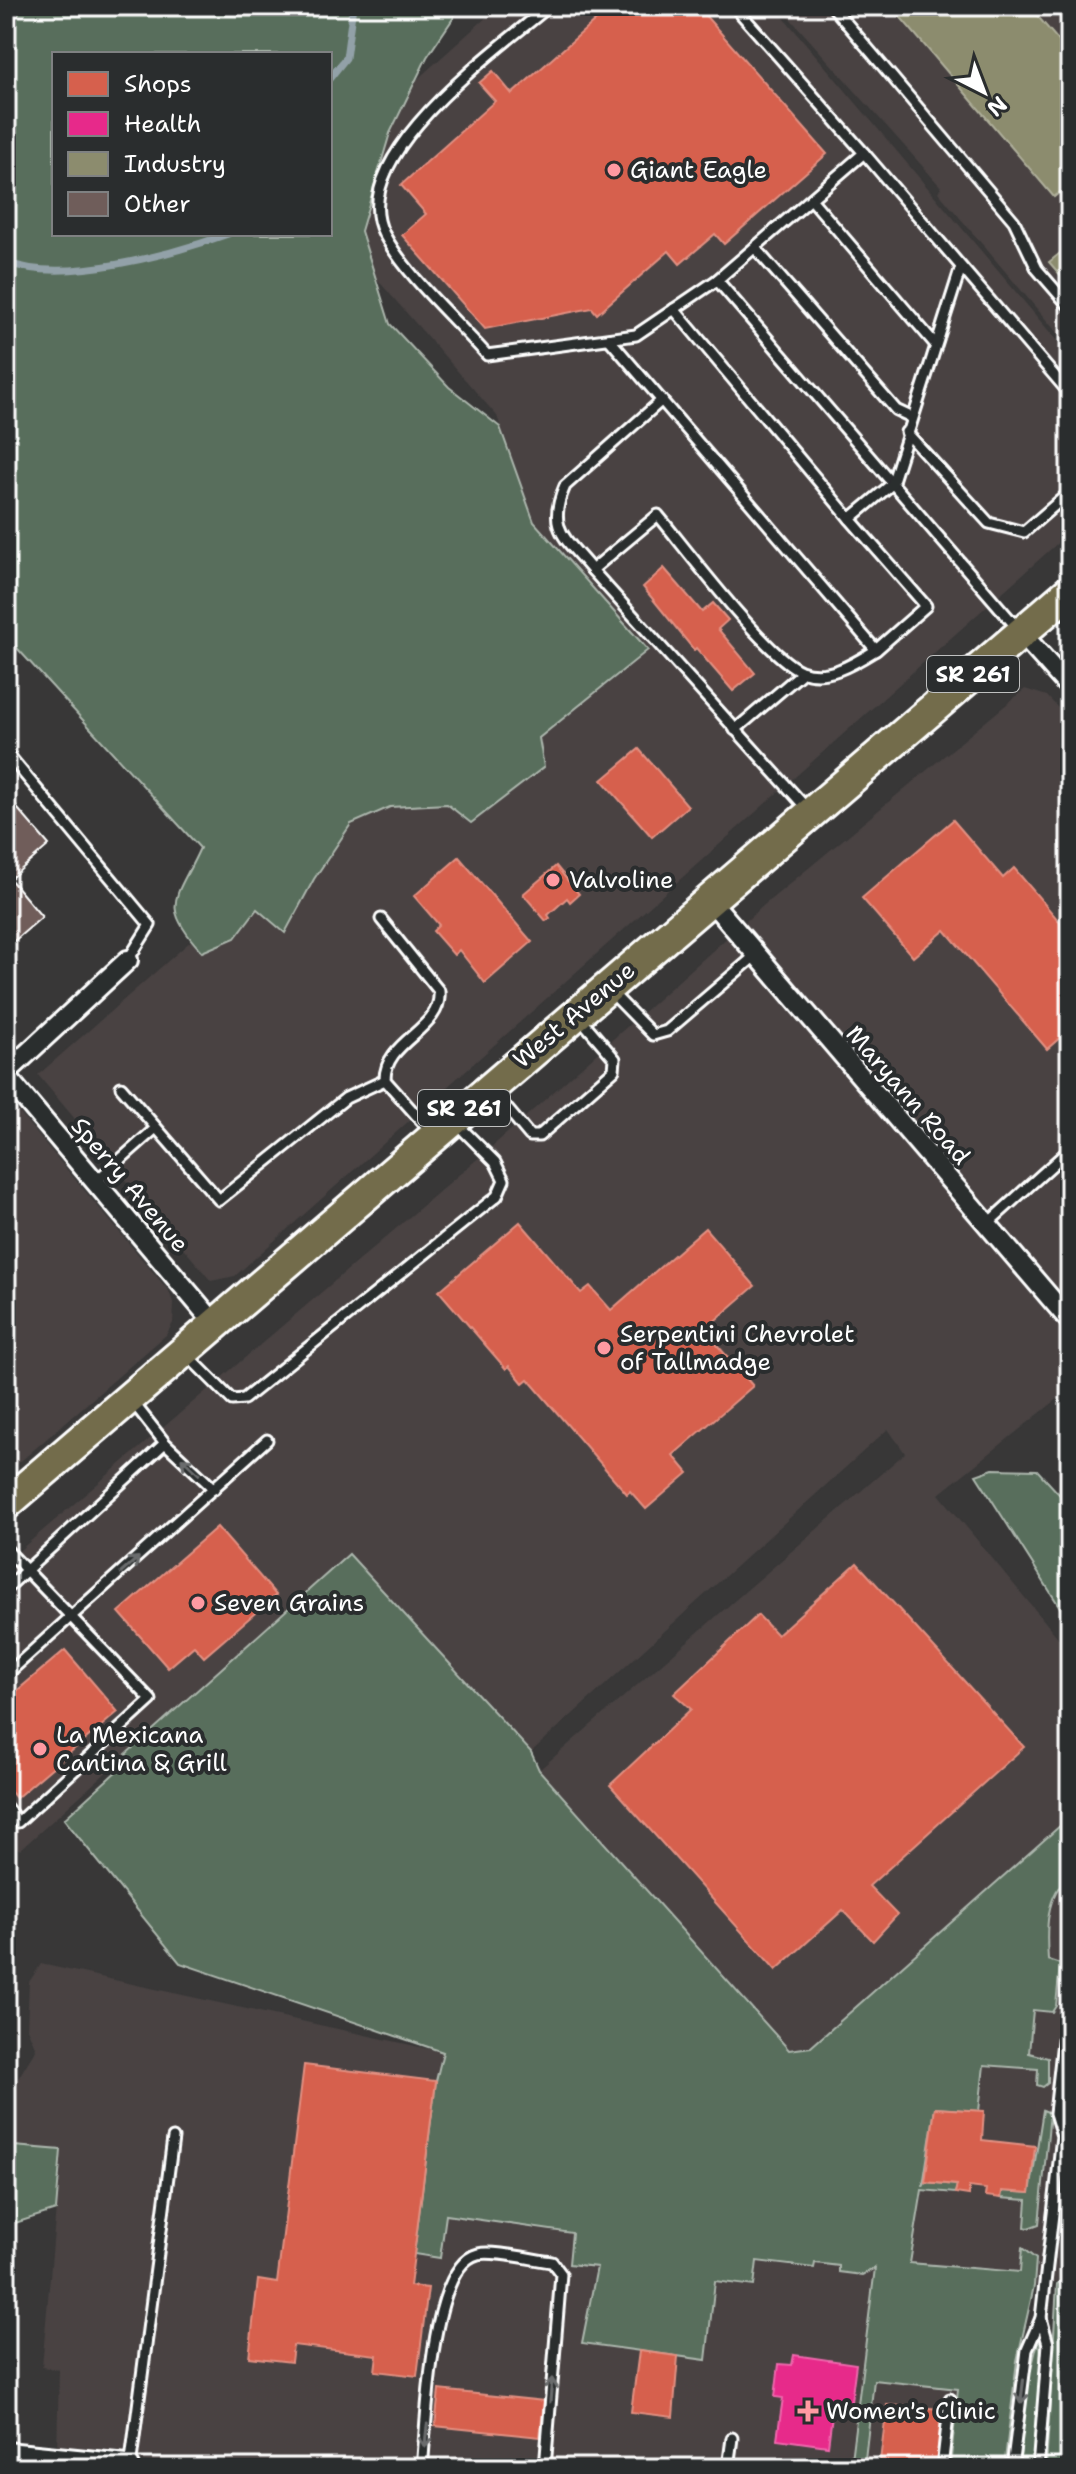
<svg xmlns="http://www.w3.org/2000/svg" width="1076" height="2474" font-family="'Shantell Sans',sans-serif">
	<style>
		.built { fill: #484242 }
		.green { fill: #586e5b; stroke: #acb6ad; stroke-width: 2; fill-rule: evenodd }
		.shops { fill: #d6604d; stroke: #e29082; stroke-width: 2 }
		.health { fill: #e7298a; stroke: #ee69ad; stroke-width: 2 }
		.industry { fill: #8c8c6e; stroke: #aeae9a; stroke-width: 2 }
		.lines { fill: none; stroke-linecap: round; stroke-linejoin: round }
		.stream { stroke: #92a1a8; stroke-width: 7 }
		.building { fill: #6f5d5a; stroke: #fff; stroke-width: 2 }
		.lane-casing { stroke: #fff; stroke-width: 15 }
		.street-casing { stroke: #fff; stroke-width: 24 }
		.secondary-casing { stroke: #fff; stroke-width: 32 }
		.primary-casing { stroke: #fff; stroke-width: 36 }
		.lane { stroke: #2a2d2e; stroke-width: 9 }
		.street { stroke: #2a2d2e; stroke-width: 18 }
		.secondary { stroke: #2a2d2e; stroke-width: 26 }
		.primary { stroke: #736c4b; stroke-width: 30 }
		.oneway { stroke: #6a6c6d }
		.poi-dot { fill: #ff9aa2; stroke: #2a2d2e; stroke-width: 3 }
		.labels { text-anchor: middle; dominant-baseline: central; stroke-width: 8; stroke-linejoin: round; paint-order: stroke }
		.shield { fill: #2a2d2e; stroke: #bfc0c0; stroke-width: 2 }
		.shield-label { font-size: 22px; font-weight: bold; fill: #fff }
		.poi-label { font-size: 24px; fill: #fff; stroke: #2a2d2e; text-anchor: start }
		.street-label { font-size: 24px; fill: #fff; stroke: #2a2d2e }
	</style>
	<rect width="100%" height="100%" fill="#383737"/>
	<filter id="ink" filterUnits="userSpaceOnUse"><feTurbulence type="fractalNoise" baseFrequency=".0125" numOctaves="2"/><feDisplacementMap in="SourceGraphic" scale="16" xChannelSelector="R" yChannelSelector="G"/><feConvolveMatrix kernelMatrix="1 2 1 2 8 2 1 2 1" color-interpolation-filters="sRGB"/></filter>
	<g filter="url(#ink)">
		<g class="built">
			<polygon points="499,6 774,6 1070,356 1070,532 235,1276 211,1281 38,1075 192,940 203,952 257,908 285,933 314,879 351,824 390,807 447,804 472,823 539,738 648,650 534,522 497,416 368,269 348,216 403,92"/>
			<polygon points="779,6 1070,6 1070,348 938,192 941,187"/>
			<polygon points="1025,689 1047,696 1070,721 1070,1389 939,1494 1070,1652 1070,1817 810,2047 789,2050 539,1770 905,1453 888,1429 531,1752 349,1554 20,1850 11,1844 6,1838 6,1562 496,1143 764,905"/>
			<polygon points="6,1109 17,1110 169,1291 174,1305 173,1323 166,1335 6,1474"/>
			<polygon points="1070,1875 1070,2279 1034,2287 1017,2361 1004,2468 214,2468 57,2452 59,2370 42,2367 61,2151 14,2146 6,2128 17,2080 36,2049 27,2028 29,1982 41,1964 443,2052 436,2081 445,2215 573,2233 597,2267 715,2281 757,2261 813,2267 814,2263 909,2269 930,2147 882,2093 1057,1886"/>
		</g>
		<g class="green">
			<path d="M6,6H456L454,17L427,57L390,133L361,231L390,324L449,387L500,427L534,522L648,650L539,738L544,767L471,823L447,804L390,807L351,824L314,879L285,933L257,909L235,938L202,952C158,904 177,899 200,848L6,636ZM54,54H330V234H54Z"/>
			<polygon points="993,1469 1037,1470 1070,1506 1070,1623 976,1475"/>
			<path d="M349,1554L531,1752L539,1770L789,2050L811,2047L1070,1817V1875C1045,1895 1046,1930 1048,1960L1060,1964L1056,2006L1052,2012L1033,2010L1029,2053L1048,2058V2083L1043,2087L1037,2085L1038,2069L984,2065L979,2111L935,2108L923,2186L925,2182L957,2185L955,2193L922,2190L910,2263L1020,2272L1022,2248L1036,2259L1034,2286L1017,2361L1004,2468H950L958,2389L874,2380L864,2468H850L875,2268L862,2275L839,2272V2266L815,2263L814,2268L757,2261L754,2286L715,2281L706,2360L582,2343L597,2267L569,2264L572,2233L446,2215L440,2258L414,2254L436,2081L443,2052L180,1963L64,1819L130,1759L126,1754Z"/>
			<polygon points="6,2064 16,2083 6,2125"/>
			<polygon points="1043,2110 1050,2113 1039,2224 1028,2228 1025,2227 1027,2200 1001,2198 1002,2191 1030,2193"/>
			<polygon points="6,2128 14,2146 61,2150 56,2210 6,2226"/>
			<polygon points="1065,2279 1070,2279 1070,2468 1046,2468 1057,2284"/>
			<polygon points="1040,2334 1041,2372 1033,2468 1019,2468 1027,2385"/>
		</g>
		<g class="shops">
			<polygon points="612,6 697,6 827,154 724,244 715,234 680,264 669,251 597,314 592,308 485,329 402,235 426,214 401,185 495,101 479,83 493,71 512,94"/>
			<polygon points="664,568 702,612 713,603 728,620 718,629 755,673 733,691 696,648 694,650 643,587"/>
			<polygon points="639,749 688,806 652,837 602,780"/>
			<polygon points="953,820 1003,878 1014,868 1070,934 1070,1029 1047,1049 945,930 913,957 862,898"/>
			<polygon points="459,857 532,942 485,983 459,950 454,955 433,931 439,925 414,896"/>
			<polygon points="556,866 579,894 570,902 567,898 548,915 550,918 546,921 523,894"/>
			<polygon points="520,1222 581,1293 590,1286 611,1310 705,1228 755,1286 704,1330 753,1386 673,1455 688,1473 646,1509 630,1491 627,1494 528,1379 523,1383 509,1366 506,1369 439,1291"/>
			<polygon points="217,1527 276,1595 204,1657 194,1646 168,1668 119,1612"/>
			<polygon points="857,1563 1024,1747 869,1886 897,1915 873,1941 843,1910 776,1970 610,1785 691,1709 674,1694 758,1615 777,1635"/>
			<polygon points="65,1650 118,1712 16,1798 6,1786 6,1700"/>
			<polygon points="304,2065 436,2081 410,2286 428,2288 417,2376 375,2371 377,2355 293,2345 291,2362 249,2357 258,2280 277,2283"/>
			<polygon points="935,2108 984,2111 982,2140 1035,2146 1030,2193 1002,2191 1001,2198 985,2196 986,2189 969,2187 969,2195 955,2193 957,2185 925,2182"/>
			<polygon points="639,2351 678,2356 673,2417 631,2412"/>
			<polygon points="439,2390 544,2401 540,2437 435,2426"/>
			<polygon points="887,2405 942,2409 936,2467 900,2467 900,2463 880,2461"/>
		</g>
		<polygon class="health" points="794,2355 856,2364 850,2409 833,2407 828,2446 777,2439 783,2398 775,2397 779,2364 792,2365"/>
		<g class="industry">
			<polygon points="891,6 1029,6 1070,54 1070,184 1054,197"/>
			<polygon points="1070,245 1070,286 1049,262"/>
		</g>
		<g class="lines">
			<g class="stream">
				<polyline points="330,78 346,58 353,6"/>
				<path d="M6,262C63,285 172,254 228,234"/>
			</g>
		</g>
		<polygon class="building" points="6,795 49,845 10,879 42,917 6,948"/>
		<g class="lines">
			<g class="lane-casing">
				<g id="lane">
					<path d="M549,6C500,48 344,157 384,234C406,276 456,320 487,355L636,335L717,280L864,153L734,6"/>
					<polyline points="832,6 1014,221 1037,269 1070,307"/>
					<polyline points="864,153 1070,394"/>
					<polyline points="811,199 935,344"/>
					<polyline points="755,248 896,410 911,417"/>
					<polyline points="717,280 1019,630"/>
					<polyline points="674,309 850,519"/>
					<polyline points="609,339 876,650 926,606 850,519 892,484 961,267"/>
					<polyline points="906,432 989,523 1024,532 1070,492"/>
					<path d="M592,570C565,537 546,529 565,486L662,400"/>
					<polyline points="735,730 803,672"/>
					<polyline points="6,752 150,925 128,960"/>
					<path d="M809,811L592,570L658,515C686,549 767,657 801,671C828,681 855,663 876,650"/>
					<path d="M381,919L439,991C443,1030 384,1040 385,1080L432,1133"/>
					<polyline points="611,992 653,1035 667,1031 756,955"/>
					<polyline points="121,1087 219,1200 346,1098 385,1080"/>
					<polyline points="494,1093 530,1136 539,1136 614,1070 615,1059 579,1017"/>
					<polyline points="96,1181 156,1128"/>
					<polyline points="987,1224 1070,1149"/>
					<polyline points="186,1354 232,1400 244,1399 497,1196 504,1180 495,1162 457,1124"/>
					<polyline points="132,1401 165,1443 214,1489"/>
					<polyline points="6,1549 151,1700 18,1822 6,1807"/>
					<polyline points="6,1589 165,1443"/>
					<polyline points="6,1675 267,1440"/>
					<polyline points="130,2468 173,2138"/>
					<path d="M422,2468C427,2425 429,2266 478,2254C494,2250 534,2260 552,2262L561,2274L545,2468"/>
					<polyline points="728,2468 732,2438"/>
					<polyline points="942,2468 950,2399"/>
					<polyline points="1012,2468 1027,2350 1041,2318 1062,2136 1055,2113 1069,1987"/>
					<polyline points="1038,2468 1048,2344 1041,2318"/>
				</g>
			</g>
			<g class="street-casing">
				<g id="street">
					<polyline points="1021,633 1070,688"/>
					<polyline points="710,900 1070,1321"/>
					<polyline points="6,1073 128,960"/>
					<polyline points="6,1076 215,1324"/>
				</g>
			</g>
			<g class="secondary-casing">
				<polyline id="secondary" points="6,2456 126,2468"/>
			</g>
			<g class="primary-casing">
				<polyline id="primary" points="6,1504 1070,591"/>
			</g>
			<use href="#lane" class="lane"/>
			<use href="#street" class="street"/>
			<use href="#secondary" class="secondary"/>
			<use href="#primary" class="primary"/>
		</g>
		<defs><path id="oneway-shaft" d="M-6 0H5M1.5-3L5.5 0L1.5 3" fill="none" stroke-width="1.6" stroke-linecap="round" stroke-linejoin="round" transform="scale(2)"/></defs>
		<g class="oneway">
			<use href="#oneway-shaft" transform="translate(190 1466) rotate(-137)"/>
			<use href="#oneway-shaft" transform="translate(130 1565) rotate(-42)"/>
			<use href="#oneway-shaft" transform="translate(551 2390) rotate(-85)"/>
			<use href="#oneway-shaft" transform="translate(1022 2392) rotate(97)"/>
			<use href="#oneway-shaft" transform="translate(426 2436) rotate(96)"/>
		</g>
	</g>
	<g class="poi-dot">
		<circle cx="614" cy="170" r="8"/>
		<circle cx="553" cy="880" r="8"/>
		<circle cx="604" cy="1348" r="8"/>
		<circle cx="198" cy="1603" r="8"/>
		<circle cx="40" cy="1749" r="8"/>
		<path d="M804 2399h8v8h8v8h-8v8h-8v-8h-8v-8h8z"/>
	</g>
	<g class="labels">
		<g class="shield">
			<rect x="927" y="656" width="92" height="36" rx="6"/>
			<rect x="418" y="1090" width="92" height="36" rx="6"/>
		</g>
		<g class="shield-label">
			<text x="973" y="674">SR 261</text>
			<text x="464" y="1108">SR 261</text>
		</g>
		<g class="poi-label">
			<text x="630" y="170">Giant Eagle</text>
			<text x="569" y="880">Valvoline</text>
			<text x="620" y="1334">Serpentini Chevrolet<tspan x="620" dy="28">of Tallmadge</tspan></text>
			<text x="214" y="1603">Seven Grains</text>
			<text x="56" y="1735">La Mexicana<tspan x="56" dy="28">Cantina &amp; Grill</tspan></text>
			<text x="826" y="2411">Women's Clinic</text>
		</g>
		<g class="street-label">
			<text transform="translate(574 1015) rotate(-40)">West Avenue</text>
			<text transform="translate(908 1095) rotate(49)">Maryann Road</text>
			<text transform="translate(130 1185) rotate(50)">Sperry Avenue</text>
		</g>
	</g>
	<rect width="1076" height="2474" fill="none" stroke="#2a2d2e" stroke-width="32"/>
	<rect x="16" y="16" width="1044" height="2442" fill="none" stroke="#fff" stroke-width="3" filter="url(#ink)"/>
	<rect x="52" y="52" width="280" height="184" fill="#2a2d2e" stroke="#7f8182" stroke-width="2"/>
	<rect x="68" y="72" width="40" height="24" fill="#d6604d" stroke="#7f8182" stroke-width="2"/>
	<text x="124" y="92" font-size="24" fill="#ffffff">Shops</text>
	<rect x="68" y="112" width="40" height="24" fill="#e7298a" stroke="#7f8182" stroke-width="2"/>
	<text x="124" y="132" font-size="24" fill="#ffffff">Health</text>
	<rect x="68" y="152" width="40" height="24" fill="#8c8c6e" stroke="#7f8182" stroke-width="2"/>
	<text x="124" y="172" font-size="24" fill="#ffffff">Industry</text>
	<rect x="68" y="192" width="40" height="24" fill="#6f5d5a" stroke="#7f8182" stroke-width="2"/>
	<text x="124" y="212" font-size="24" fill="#ffffff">Other</text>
	<g transform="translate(984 92) rotate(138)" stroke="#2a2d2e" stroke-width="6" paint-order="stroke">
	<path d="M0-6L14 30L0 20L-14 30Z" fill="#ffffff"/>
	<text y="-12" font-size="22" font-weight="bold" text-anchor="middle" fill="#ffffff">N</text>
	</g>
</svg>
